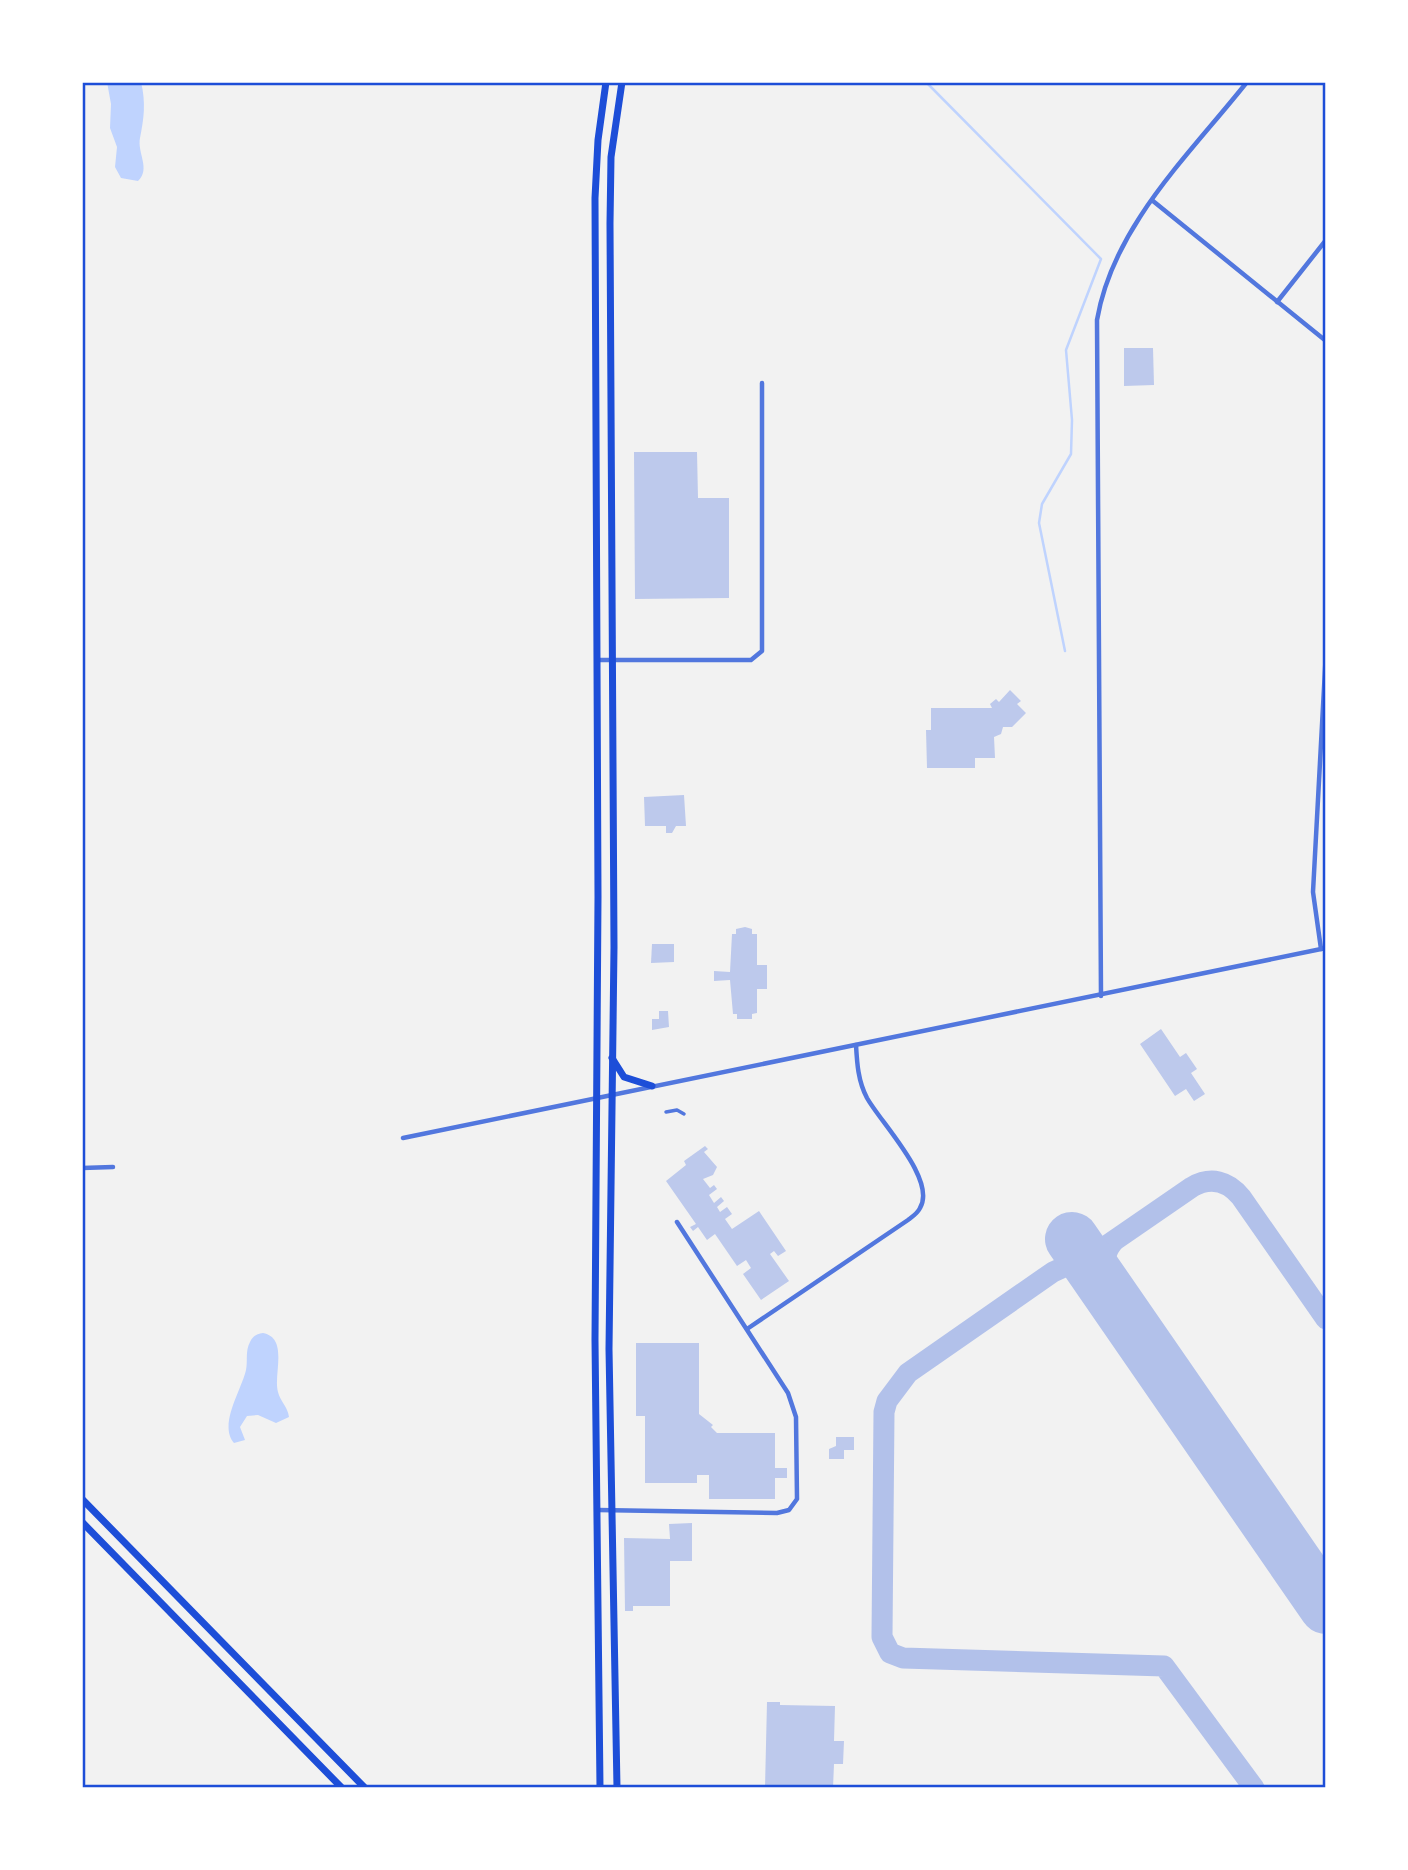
<svg xmlns="http://www.w3.org/2000/svg" width="1408" height="1870" font-family="'PT Sans',sans-serif">
	<style>
		.water { fill: #bfd3fe }
		.lines { fill: none; stroke-linecap: round; stroke-linejoin: round }
		.stream { stroke: #bfd3fe; stroke-width: 2.5 }
		.taxiway { stroke: #b2c1ea; stroke-width: 21 }
		.runway { stroke: #b2c1ea; stroke-width: 54 }
		.building { fill: #bdc9ec }
		.pedestrian { stroke: #5277de; stroke-width: 3.5 }
		.minor { stroke: #5277de; stroke-width: 4.5 }
		.primary { stroke: #1d4ed8; stroke-width: 7 }
		.neatline { fill: none; stroke: #1d4ed8; stroke-width: 2.5 }
	</style>
	<rect width="100%" height="100%" fill="#f2f2f2"/>
	<g class="water">
		<path d="M107,82H141C146,103 144,118 140,138C137,153 151,169 138,181L121,178L115,167L117,147L110,128L111,104Z"/>
		<path d="M263,1333C289,1338 273,1375 278,1392C280,1401 288,1407 289,1417L276,1423L258,1415L247,1416L240,1427L245,1440L234,1443C218,1425 242,1389 246,1370C248,1361 245,1351 250,1342C253,1336 256,1334 263,1333Z"/>
	</g>
	<g class="lines">
		<polyline class="stream" points="926,82 1101,259 1066,350 1072,420 1071,454 1042,504 1039,523 1065,651"/>
		<g class="taxiway">
			<path d="M1113,1242C1084,1278 1131,1322 1152,1352"/>
			<path d="M1254,1788L1164,1666L903,1658L890,1653L882,1637L884,1412L887,1401L908,1373L1053,1272L1099,1251L1192,1187C1211,1176 1228,1181 1241,1197L1326,1319"/>
		</g>
		<polyline class="runway" points="1072,1239 1326,1607"/>
	</g>
	<g class="building">
		<polygon points="1124,348 1153,348 1154,385 1124,386"/>
		<polygon points="634,452 697,452 698,498 729,498 729,598 635,599"/>
		<polygon points="1010,690 1021,701 1017,704 1026,713 1012,727 1003,727 1001,734 994,737 995,758 975,758 975,768 927,768 926,730 931,730 931,708 992,708 990,704 996,699 999,702"/>
		<polygon points="684,795 686,826 676,826 672,833 666,833 666,826 645,826 644,797"/>
		<polygon points="745,927 752,929 752,934 757,934 757,965 767,965 767,989 757,989 757,1013 752,1014 752,1019 737,1019 737,1014 733,1014 730,980 714,981 714,971 730,972 732,934 736,934 736,929"/>
		<polygon points="652,944 674,944 674,962 651,963"/>
		<polygon points="659,1011 668,1011 669,1027 652,1030 652,1019 659,1019"/>
		<polygon points="1161,1029 1180,1057 1186,1053 1197,1069 1191,1073 1205,1094 1194,1101 1186,1089 1175,1096 1140,1044"/>
		<polygon points="705,1146 708,1149 704,1152 717,1167 713,1175 703,1179 710,1188 714,1185 717,1189 709,1195 714,1203 721,1197 724,1201 717,1207 720,1212 727,1207 732,1214 725,1219 732,1229 759,1211 786,1251 778,1256 774,1251 770,1254 789,1281 761,1300 743,1274 751,1268 746,1260 737,1266 715,1234 707,1240 698,1227 693,1231 690,1227 696,1224 666,1181 686,1165 684,1161"/>
		<polygon points="636,1343 699,1343 699,1414 713,1425 711,1427 717,1433 775,1433 775,1468 787,1468 787,1478 775,1478 775,1499 709,1499 709,1475 697,1475 697,1483 645,1483 645,1416 636,1416"/>
		<polygon points="836,1437 854,1437 854,1450 844,1450 844,1459 829,1459 829,1449 836,1446"/>
		<polygon points="692,1523 692,1561 670,1561 670,1606 633,1606 633,1611 625,1611 624,1538 670,1539 669,1524"/>
		<polygon points="767,1702 780,1702 780,1705 835,1706 834,1741 844,1741 843,1764 834,1764 833,1788 765,1788"/>
	</g>
	<g class="lines">
		<polyline class="pedestrian" points="666,1112 677,1110 684,1114"/>
		<g class="minor">
			<polyline points="1153,201 1326,341"/>
			<polyline points="1277,302 1326,240"/>
			<polyline points="598,660 751,660 762,651 762,383"/>
			<polyline points="1321,949 1313,892 1326,651"/>
			<path d="M1101,996L1097,320C1113,226 1190,154 1247,82"/>
			<polyline points="403,1138 1326,948"/>
			<polyline points="82,1168 113,1167"/>
			<path d="M747,1329L908,1220C912,1217 918,1213 920,1208C937,1180 881,1123 867,1098C858,1081 857,1063 856,1045"/>
			<polyline points="598,1510 777,1513 789,1510 797,1499 796,1417 788,1393 677,1222"/>
		</g>
		<g class="primary">
			<polyline points="612,1058 624,1077 652,1086"/>
			<polyline points="82,1499 365,1788"/>
			<polyline points="82,1522 342,1788"/>
			<polyline points="600,1788 595,1340 598,897 595,198 598,140 606,82"/>
			<polyline points="617,1788 609,1349 614,947 610,223 611,157 622,82"/>
		</g>
	</g>
	<rect width="1408" height="1870" fill="none" stroke="#ffffff" stroke-width="168"/>
	<rect x="84" y="84" width="1240" height="1702" class="neatline"/>
</svg>
